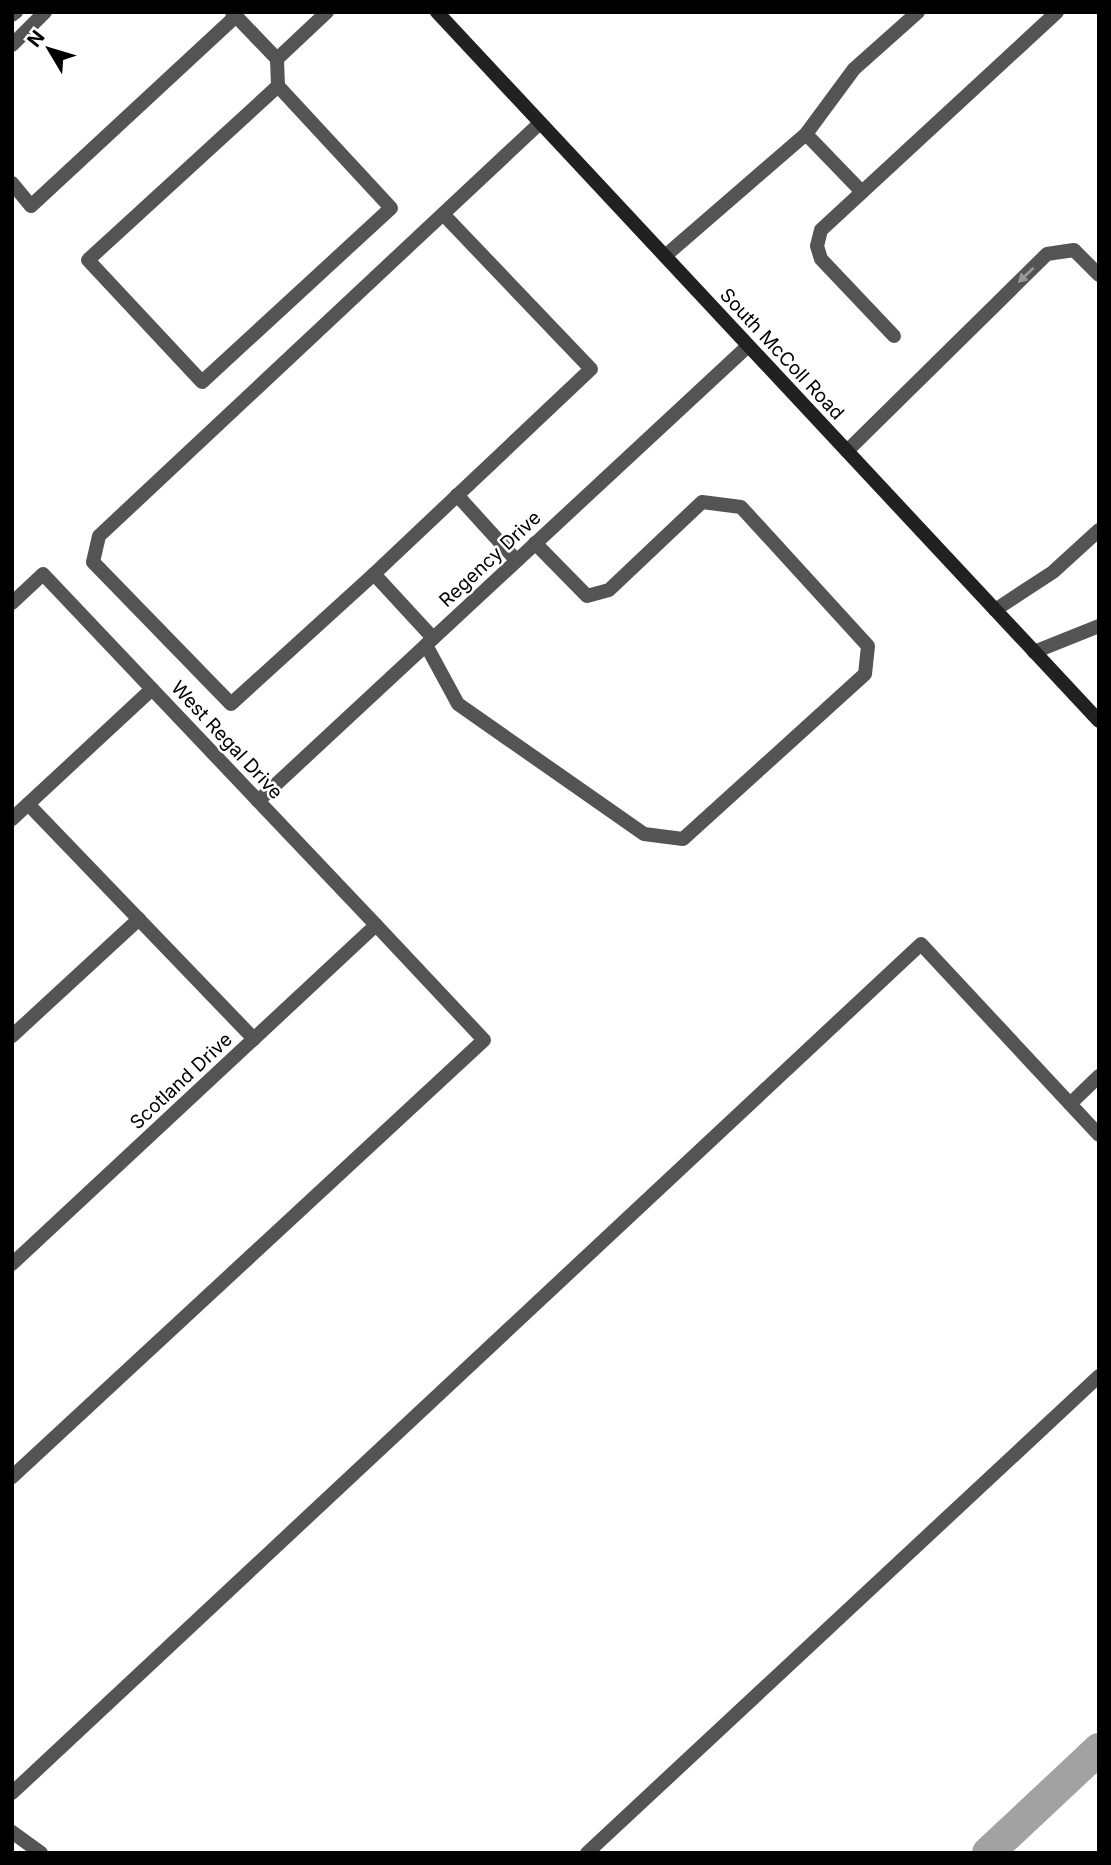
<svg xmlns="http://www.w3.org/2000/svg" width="1111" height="1865" font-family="Inter,sans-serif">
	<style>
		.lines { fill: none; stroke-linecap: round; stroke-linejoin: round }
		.canal { stroke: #a2a2a2; stroke-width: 32 }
		.service { stroke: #545454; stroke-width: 14 }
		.minor { stroke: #545454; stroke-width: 14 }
		.secondary { stroke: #212121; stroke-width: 14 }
		.oneway { fill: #989898 }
		.labels { text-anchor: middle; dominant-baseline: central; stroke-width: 5; stroke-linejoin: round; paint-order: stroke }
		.street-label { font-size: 19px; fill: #000; stroke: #fff }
	</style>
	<rect width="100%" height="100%" fill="#fff"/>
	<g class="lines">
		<polyline class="canal" points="988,1853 1099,1749"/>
		<g class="service">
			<polyline points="232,12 277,59 327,12"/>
			<polyline points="12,15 16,12"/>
			<polyline points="12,45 45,12"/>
			<polyline points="277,59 278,86 391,208 202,382 88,260 278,86"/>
			<polyline points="806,134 862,192"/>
			<polyline points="12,183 31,206 236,16"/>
			<polyline points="443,214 591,369 374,574 231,704 93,562 99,536 540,123"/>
			<polyline points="665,256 806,134 854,69 918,12"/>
			<polyline points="894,336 821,259 817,246 821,230 1057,12"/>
			<polyline points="847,451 1047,254 1074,250 1099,275"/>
			<polyline points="457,495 516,560"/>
			<polyline points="374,574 433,638"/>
			<polyline points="12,603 43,574 152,689"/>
			<polyline points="995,610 1053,572 1099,530"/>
			<polyline points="426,645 458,704 644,834 683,839 865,674 868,646 741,507 702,502 609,590 587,596 535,543"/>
			<polyline points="1034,652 1099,626"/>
			<polyline points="28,804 254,1039"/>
			<polyline points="12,1036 139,919"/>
			<polyline points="12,1477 484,1040 376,925"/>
		</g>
		<g class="minor">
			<polyline points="258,801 748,346"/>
			<polyline points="12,819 152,689 376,925 12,1264"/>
			<polyline points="1070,1104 1099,1076"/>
			<polyline points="12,1793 921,944 1099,1135"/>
			<polyline points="12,1832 41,1853"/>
			<polyline points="587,1853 1099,1376"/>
		</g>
		<polyline class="secondary" points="437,12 1099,721"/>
	</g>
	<defs><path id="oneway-solid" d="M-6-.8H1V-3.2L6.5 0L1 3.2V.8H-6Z" transform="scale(1.75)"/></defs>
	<use class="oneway" href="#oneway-solid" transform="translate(1026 275) rotate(136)"/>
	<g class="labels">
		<g class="street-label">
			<text transform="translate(782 354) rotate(47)">South McColl Road</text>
			<text transform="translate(490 559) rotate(-43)">Regency Drive</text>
			<text transform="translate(227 740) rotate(47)">West Regal Drive</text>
			<text transform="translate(181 1081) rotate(-43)">Scotland Drive</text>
		</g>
	</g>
	<rect width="1111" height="1865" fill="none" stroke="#000000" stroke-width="28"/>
	<g transform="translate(49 49) rotate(308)" stroke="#ffffff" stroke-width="5" paint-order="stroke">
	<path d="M0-5L12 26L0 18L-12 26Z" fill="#000000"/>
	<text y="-10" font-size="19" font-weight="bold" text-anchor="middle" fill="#000000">N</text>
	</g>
</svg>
